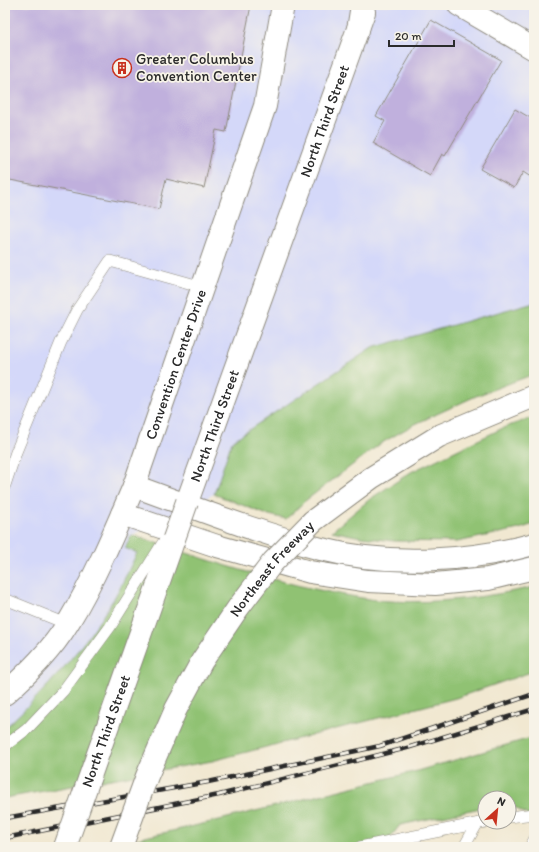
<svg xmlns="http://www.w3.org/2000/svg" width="539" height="852" font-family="Itim,sans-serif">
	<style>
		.built { fill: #d4d8f9 }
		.green { fill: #90c273; stroke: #5e764f }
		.building { fill: #c0b0dd }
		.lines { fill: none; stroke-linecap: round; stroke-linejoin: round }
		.service-casing { stroke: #8e8a7e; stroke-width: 12 }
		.minor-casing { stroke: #8e8a7e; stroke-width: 24 }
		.tertiary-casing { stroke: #8e8a7e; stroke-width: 24 }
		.primary-casing { stroke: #8e8a7e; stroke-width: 24 }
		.motorway-casing { stroke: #8e8a7e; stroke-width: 24 }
		.service { stroke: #fff; stroke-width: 11 }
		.minor { stroke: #fff; stroke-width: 22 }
		.tertiary { stroke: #fff; stroke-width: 22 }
		.primary { stroke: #fff; stroke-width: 22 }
		.motorway { stroke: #fff; stroke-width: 22 }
		.rail-casing { stroke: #2b2b2b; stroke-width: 4.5 }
		.rail { stroke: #f7f3e8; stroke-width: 3; stroke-dasharray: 9; stroke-linecap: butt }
		.service-bridge-casing { stroke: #8e8a7e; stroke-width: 12; stroke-linecap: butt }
		.primary-bridge-casing { stroke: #8e8a7e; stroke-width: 24; stroke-linecap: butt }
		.motorway-bridge-casing { stroke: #8e8a7e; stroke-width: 24; stroke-linecap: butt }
		.service-bridge { stroke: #fff; stroke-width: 11 }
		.primary-bridge { stroke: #fff; stroke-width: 22 }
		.motorway-bridge { stroke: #fff; stroke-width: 22 }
		.labels { text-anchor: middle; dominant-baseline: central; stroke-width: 3.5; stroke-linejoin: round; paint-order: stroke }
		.poi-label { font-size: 15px; fill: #2b2b2b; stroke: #f7f3e8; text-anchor: start }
		.street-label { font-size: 15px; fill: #2b2b2b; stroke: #f7f3e8 }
	</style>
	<rect width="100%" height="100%" fill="#f7f3e8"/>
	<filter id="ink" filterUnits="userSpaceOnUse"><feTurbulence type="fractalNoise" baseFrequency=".025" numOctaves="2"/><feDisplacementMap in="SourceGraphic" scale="8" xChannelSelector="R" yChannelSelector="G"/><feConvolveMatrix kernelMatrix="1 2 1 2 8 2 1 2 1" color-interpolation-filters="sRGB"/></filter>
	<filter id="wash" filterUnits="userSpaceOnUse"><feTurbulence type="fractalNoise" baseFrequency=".012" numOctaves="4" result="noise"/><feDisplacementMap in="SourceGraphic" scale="16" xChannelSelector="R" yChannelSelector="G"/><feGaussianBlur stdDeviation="0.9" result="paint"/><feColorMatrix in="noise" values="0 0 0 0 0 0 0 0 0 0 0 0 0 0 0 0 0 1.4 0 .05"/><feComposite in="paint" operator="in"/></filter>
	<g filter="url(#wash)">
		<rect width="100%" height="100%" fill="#f1e8d1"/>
		<polygon class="built" points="5,5 534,5 534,302 372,348 233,441 214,494 132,535 137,553 114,599 78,652 33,702 5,728"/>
		<g class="green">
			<polygon points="534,302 534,374 476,396 413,425 380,444 305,501 286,519 265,514 214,494 232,441 372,348"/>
			<polygon points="534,417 534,524 519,529 457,542 394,541 361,537 332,531 370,499 411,472 503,428"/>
			<path d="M132,535C196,556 258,578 324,591C346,595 368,600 390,601C438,604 487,597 534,587V671L456,698L212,761L5,798V728C46,690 84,648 113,600C122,585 129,569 137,553L125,548Z"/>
			<polygon points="534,737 534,819 509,804 509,798 485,798 485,807 400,825 383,847 254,847 249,844 247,847 101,847 207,823 417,771"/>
		</g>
		<g id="blocks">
			<g class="building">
				<polygon points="5,5 251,5 226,132 216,130 204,188 166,179 159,209 5,179"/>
				<polygon points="431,20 501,60 445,156 442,154 430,176 373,143 385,121 376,116"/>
				<polygon points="515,109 534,120 534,179 523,172 514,188 480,169"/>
			</g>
		</g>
	</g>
	<g filter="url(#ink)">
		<use href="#blocks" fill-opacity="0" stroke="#8e8a7e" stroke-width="1"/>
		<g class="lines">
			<g class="service-casing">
				<g id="service">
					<polyline points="5,485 16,452 61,342 77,310 110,261 203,287"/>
					<polyline points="5,599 67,624"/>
					<polyline points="509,817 534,814"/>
					<polyline points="360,847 485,822"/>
					<polyline points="464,847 477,824"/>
					<polyline points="530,847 534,840"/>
				</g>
			</g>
			<g class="minor-casing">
				<g id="minor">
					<path id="s1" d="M5,694C28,673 52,650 68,623C94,580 114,533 134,486L265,106L283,5"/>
				</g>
			</g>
			<g class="tertiary-casing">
				<polyline id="tertiary" points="459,5 534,49"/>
			</g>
			<g class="primary-casing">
				<g id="primary">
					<path id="s2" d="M187,502L364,12"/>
				</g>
			</g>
			<g class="motorway-casing">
				<g id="motorway">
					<polyline points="358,30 362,5"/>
					<path d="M134,486C195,508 258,533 321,549C388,566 468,562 534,544"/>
					<polyline points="122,514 217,546 310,572 368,581 435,584 488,579 534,568"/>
					<polyline points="313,521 371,478 439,436 534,396"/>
				</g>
			</g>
			<use href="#service" class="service"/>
			<use href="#minor" class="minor"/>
			<use href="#tertiary" class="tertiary"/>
			<use href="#primary" class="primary"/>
			<use href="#motorway" class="motorway"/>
			<g class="rail-casing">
				<g id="rail">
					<polyline points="5,818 208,782 380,746 534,694"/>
					<polyline points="5,838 219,795 407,748 534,709"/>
				</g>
			</g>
			<use href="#rail" class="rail"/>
			<g class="service-bridge-casing">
				<polyline id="service-bridge" points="5,746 27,729 63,691 110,627 164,541"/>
			</g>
			<g class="primary-bridge-casing">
				<g id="primary-bridge">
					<path id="s3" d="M65,847L187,502"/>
				</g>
			</g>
			<g class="motorway-bridge-casing">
				<g id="motorway-bridge">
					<path id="s4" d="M121,847L147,776L176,709L202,661L238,608L273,562L313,521"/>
				</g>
			</g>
			<use href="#service-bridge" class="service-bridge"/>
			<use href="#primary-bridge" class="primary-bridge"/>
			<use href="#motorway-bridge" class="motorway-bridge"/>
		</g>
	</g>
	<defs>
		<g id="building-ring" transform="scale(1)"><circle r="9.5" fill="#f7f3e8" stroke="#c8321e" stroke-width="1.5"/><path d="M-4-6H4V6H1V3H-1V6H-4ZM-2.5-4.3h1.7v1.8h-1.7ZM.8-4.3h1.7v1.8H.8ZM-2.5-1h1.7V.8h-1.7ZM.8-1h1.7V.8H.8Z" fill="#c8321e"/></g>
	</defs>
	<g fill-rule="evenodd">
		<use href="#building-ring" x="122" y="68"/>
	</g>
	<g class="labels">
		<g class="poi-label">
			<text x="136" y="59">Greater Columbus<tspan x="136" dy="17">Convention Center</tspan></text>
		</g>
		<g class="street-label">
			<text stroke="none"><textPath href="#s2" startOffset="405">North Third Street</textPath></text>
			<text stroke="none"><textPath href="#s1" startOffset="376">Convention Center Drive</textPath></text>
			<text stroke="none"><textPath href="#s2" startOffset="81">North Third Street</textPath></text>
			<text stroke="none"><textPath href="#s4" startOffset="319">Northeast Freeway</textPath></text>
			<text stroke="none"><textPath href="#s3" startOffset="123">North Third Street</textPath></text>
		</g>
	</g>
	<rect width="539" height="852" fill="none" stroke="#f7f3e8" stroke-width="20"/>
	<g transform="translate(497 810) rotate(27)"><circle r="19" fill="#f7f3e8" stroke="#a5a39c"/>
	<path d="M0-3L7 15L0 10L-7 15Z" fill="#c8321e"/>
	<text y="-6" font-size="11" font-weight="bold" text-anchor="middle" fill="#2b2b2b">N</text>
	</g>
	<path d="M389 40v6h65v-6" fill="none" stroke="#2b2b2b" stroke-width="2"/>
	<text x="395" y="40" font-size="12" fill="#2b2b2b" stroke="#f7f3e8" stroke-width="3" paint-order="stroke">20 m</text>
</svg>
